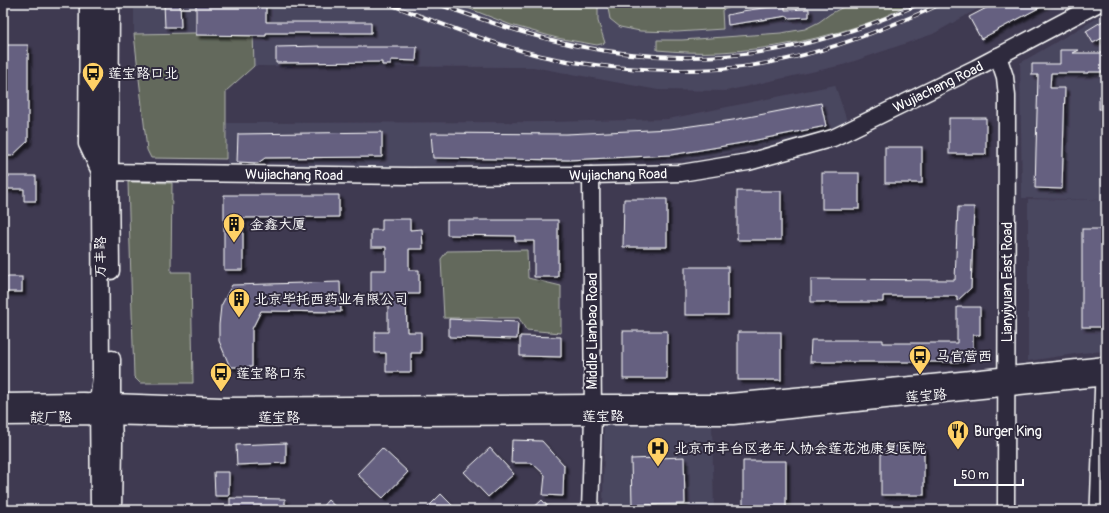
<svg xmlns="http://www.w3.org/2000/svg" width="1109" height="513" font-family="Pangolin,'LXGW WenKai TC',sans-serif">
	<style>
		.built { fill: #4a465f }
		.green { fill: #63695c; stroke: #b1b4ae }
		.building { fill: #656180; stroke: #fff; filter: url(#shadow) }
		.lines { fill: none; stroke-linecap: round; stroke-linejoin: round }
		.street-casing { stroke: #fff; stroke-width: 14 }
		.secondary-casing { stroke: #fff; stroke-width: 19 }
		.street { stroke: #2f2a3d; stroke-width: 11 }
		.secondary { stroke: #2f2a3d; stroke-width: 16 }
		.rail-casing { stroke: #fff; stroke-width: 4 }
		.rail { stroke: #2f2a3d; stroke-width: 2.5; stroke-dasharray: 8; stroke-linecap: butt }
		.labels { text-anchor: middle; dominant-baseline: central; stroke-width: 4; stroke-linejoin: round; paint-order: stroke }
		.poi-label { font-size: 14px; fill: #fff; stroke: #2f2a3d; text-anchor: start }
		.street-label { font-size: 14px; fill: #fff; stroke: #2f2a3d }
	</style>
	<defs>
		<filter id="shadow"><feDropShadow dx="3.5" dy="3.5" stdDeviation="1" flood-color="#0009"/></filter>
	</defs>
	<rect width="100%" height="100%" fill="#3f3a51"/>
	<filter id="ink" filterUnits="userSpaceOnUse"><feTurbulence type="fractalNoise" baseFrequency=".025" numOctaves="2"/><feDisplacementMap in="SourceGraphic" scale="8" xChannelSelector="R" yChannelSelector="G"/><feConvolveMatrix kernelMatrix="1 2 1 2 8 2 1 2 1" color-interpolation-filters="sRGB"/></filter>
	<g filter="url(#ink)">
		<g class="built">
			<polygon points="134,3 988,3 933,34 843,65 726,91 658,90 533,67 254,66 253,32 134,34"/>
			<polygon points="1106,13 1106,200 1022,198 1020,63"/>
			<polygon points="835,85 849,127 699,159 543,164 227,169 227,123 549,122 668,119"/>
			<polygon points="1028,199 1106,200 1106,351 1081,353 1028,361"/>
			<polygon points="712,424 714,510 603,510 604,426"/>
		</g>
		<g class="green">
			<polygon points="455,3 598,3 598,21 605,43 597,45 557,38 511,25"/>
			<polygon points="607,3 744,3 722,10 723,29 677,32 640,31 620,27 610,19"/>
			<path d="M851,3H909V4C899,9 888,16 876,20C827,38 774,49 721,52C700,53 678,52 657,50V40H682L781,33L805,29L819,22L830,14Z"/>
			<polygon points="253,32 254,66 226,91 226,159 151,158 147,150 134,34"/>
			<polygon points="128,182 172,183 171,272 191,272 193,383 140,383 134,377"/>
			<polygon points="527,250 528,278 561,286 561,333 526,330 519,318 444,318 441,259 447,251"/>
		</g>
		<g class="building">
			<polygon points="164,3 180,3 181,27 165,27"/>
			<polygon points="196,3 266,4 266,22 371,22 371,33 266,33 266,36 196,35"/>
			<polygon points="996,3 1048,3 981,39 969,17"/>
			<polygon points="785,5 785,10 809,9 809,17 788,18 788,16 728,25 727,15 742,12 742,11"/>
			<polygon points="1106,19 1106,36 1093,43 1086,31"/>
			<polygon points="3,45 28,45 28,141 12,156 3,156"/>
			<polygon points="319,46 319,47 417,47 416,61 391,60 391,65 382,65 382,62 276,63 276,47"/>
			<polygon points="1060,50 1079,50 1073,53 1106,53 1106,72 1089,72 1089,73 1051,73 1050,88 1065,88 1062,189 1035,188 1038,75 1032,75 1032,64 1060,64"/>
			<rect x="1099" y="96" width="7" height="13"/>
			<polygon points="821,103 826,126 742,143 671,155 568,160 433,158 431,133 566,134 670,129 733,120"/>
			<rect x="949" y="118" width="37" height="36"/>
			<polygon points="382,132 382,157 265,158 258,163 237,162 238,134"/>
			<rect x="885" y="147" width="37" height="36"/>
			<rect x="822" y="173" width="37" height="36"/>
			<polygon points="3,176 36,176 36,201 24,201 24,189 3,189"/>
			<rect x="737" y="191" width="44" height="49"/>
			<polygon points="224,195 339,195 339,217 243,218 243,270 224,270"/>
			<polygon points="624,199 667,199 667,247 623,247"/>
			<polygon points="958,207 974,207 971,288 957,301 957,296 883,296 883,302 811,302 811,279 955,280"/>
			<polygon points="382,219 410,219 410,230 422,229 423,249 409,249 409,270 419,270 419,294 406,294 407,332 421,332 421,353 411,353 411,372 386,372 386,353 375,353 375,332 388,332 388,294 371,294 371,270 386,270 386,247 371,247 371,230 382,230"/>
			<polygon points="447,220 558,220 558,277 534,277 534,241 515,241 515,236 447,235"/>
			<rect x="1082" y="229" width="24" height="98"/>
			<rect x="685" y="267" width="43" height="48"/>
			<rect x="3" y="277" width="19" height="15"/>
			<polygon points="340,282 341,312 261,311 252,329 252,367 230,367 219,341 219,325 221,306 232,285"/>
			<polygon points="957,307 980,307 980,335 973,335 973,353 963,362 810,362 811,340 883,340 883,343 957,343"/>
			<polygon points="449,319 518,322 517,339 449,337"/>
			<rect x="623" y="331" width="44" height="48"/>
			<rect x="738" y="332" width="43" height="48"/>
			<polygon points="520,336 561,337 561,357 520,356"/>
			<polygon points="512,440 542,441 564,465 563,496 543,495 545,475 532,463 511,463"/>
			<polygon points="286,443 286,463 237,465 236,445"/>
			<rect x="881" y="446" width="43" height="49"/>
			<polygon points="382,448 408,472 383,498 357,474"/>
			<polygon points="490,448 514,474 488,497 464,472"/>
			<polygon points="684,457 685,504 632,505 631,459"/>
			<polygon points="743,461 786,461 786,510 743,509"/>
			<polygon points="214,472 229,472 229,496 215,496"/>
			<polygon points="441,494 457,510 425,510"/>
			<polygon points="230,498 285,499 285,510 230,510"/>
			<polygon points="328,500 339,510 319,510"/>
			<polygon points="542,500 551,510 531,510"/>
		</g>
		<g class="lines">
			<g class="street-casing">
				<polyline id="street" points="1096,510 1101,378"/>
			</g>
			<g class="secondary-casing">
				<g id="secondary">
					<path id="s1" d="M88,3L87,144L100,172L410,176L591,175L681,173L748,162L833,138L976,68L1099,3"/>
					<polyline points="99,7 101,377 98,402 99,510"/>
					<polyline points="998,56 1005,77 1007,96 1006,510"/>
					<polyline points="111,271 110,172 111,3"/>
					<polyline points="112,359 112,402 113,417 114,443 113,510"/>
					<polyline points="3,402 83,401 222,406 593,403 719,403 922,384 1106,365"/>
					<polyline points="3,417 98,416 189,418 593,416 733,416 1106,377"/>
					<polyline points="590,510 593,416 591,175"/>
				</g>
			</g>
			<use href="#street" class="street"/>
			<use href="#secondary" class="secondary"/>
			<g class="rail-casing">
				<g id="rail">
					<path d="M386,3C434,21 483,41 534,54C559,61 586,64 612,67C648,70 684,71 720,69C777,65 836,48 889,26C907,19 925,12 942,3"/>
					<path d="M435,3C480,19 526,35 573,45C649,61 731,62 807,43C846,34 884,20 921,3"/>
				</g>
			</g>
			<use href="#rail" class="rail"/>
		</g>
	</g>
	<defs>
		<g id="bus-pin" transform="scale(1.15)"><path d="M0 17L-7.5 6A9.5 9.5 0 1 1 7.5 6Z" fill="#ffd166" stroke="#2f2a3d"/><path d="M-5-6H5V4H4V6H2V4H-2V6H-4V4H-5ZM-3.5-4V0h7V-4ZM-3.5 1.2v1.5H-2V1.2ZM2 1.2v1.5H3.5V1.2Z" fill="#111"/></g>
		<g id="building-pin" transform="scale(1.15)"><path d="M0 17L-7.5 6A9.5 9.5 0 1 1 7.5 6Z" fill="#ffd166" stroke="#2f2a3d"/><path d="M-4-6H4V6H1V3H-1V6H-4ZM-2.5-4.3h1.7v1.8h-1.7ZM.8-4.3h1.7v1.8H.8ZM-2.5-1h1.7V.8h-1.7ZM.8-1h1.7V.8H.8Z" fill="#111"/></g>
		<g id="restaurant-pin" transform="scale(1.15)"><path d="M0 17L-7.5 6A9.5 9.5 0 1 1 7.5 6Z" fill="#ffd166" stroke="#2f2a3d"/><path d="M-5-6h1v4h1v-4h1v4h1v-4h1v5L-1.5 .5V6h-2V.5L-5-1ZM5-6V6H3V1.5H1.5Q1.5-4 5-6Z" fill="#111"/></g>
		<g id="hospital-pin" transform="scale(1.15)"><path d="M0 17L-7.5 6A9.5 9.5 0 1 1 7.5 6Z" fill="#ffd166" stroke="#2f2a3d"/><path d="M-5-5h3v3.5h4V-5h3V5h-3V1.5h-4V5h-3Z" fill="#111"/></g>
	</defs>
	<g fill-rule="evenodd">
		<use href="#bus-pin" x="93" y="73"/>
		<use href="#building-pin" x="234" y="224"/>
		<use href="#building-pin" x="239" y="299"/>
		<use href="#bus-pin" x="920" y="356"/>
		<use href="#bus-pin" x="221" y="373"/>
		<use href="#restaurant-pin" x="958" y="431"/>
		<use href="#hospital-pin" x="658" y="448"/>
	</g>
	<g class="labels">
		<g class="poi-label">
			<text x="108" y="73">莲宝路口北</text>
			<text x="250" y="224">金鑫大厦</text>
			<text x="254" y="299">北京毕托西药业有限公司</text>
			<text x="936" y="356">马官营西</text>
			<text x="236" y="373">莲宝路口东</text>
			<text x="974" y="431">Burger King</text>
			<text x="674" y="448">北京市丰台区老年人协会莲花池康复医院</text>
		</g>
		<g class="street-label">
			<text stroke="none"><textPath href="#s1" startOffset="1026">Wujiachang Road</textPath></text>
			<text stroke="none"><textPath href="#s1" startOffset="690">Wujiachang Road</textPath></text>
			<text stroke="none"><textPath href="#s1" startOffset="366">Wujiachang Road</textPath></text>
			<text transform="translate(100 257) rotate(-90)">万丰路</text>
			<text transform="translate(1007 282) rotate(-90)">Lianyiyuan East Road</text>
			<text transform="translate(592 331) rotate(-90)">Middle Lianbao Road</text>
			<text transform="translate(926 396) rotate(-5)">莲宝路</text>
			<text x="603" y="416">莲宝路</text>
			<text x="51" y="417">靛厂路</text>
			<text x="279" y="417">莲宝路</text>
		</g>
	</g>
	<rect width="1109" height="513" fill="none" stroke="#2f2a3d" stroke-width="16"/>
	<rect x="8" y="8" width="1093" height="497" fill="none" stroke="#fff" stroke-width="1.5" filter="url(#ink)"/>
	<path d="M955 479v6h68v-6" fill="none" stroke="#ffffff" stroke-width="2"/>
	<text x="961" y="479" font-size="12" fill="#ffffff" stroke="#2f2a3d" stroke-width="3" paint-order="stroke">50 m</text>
</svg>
